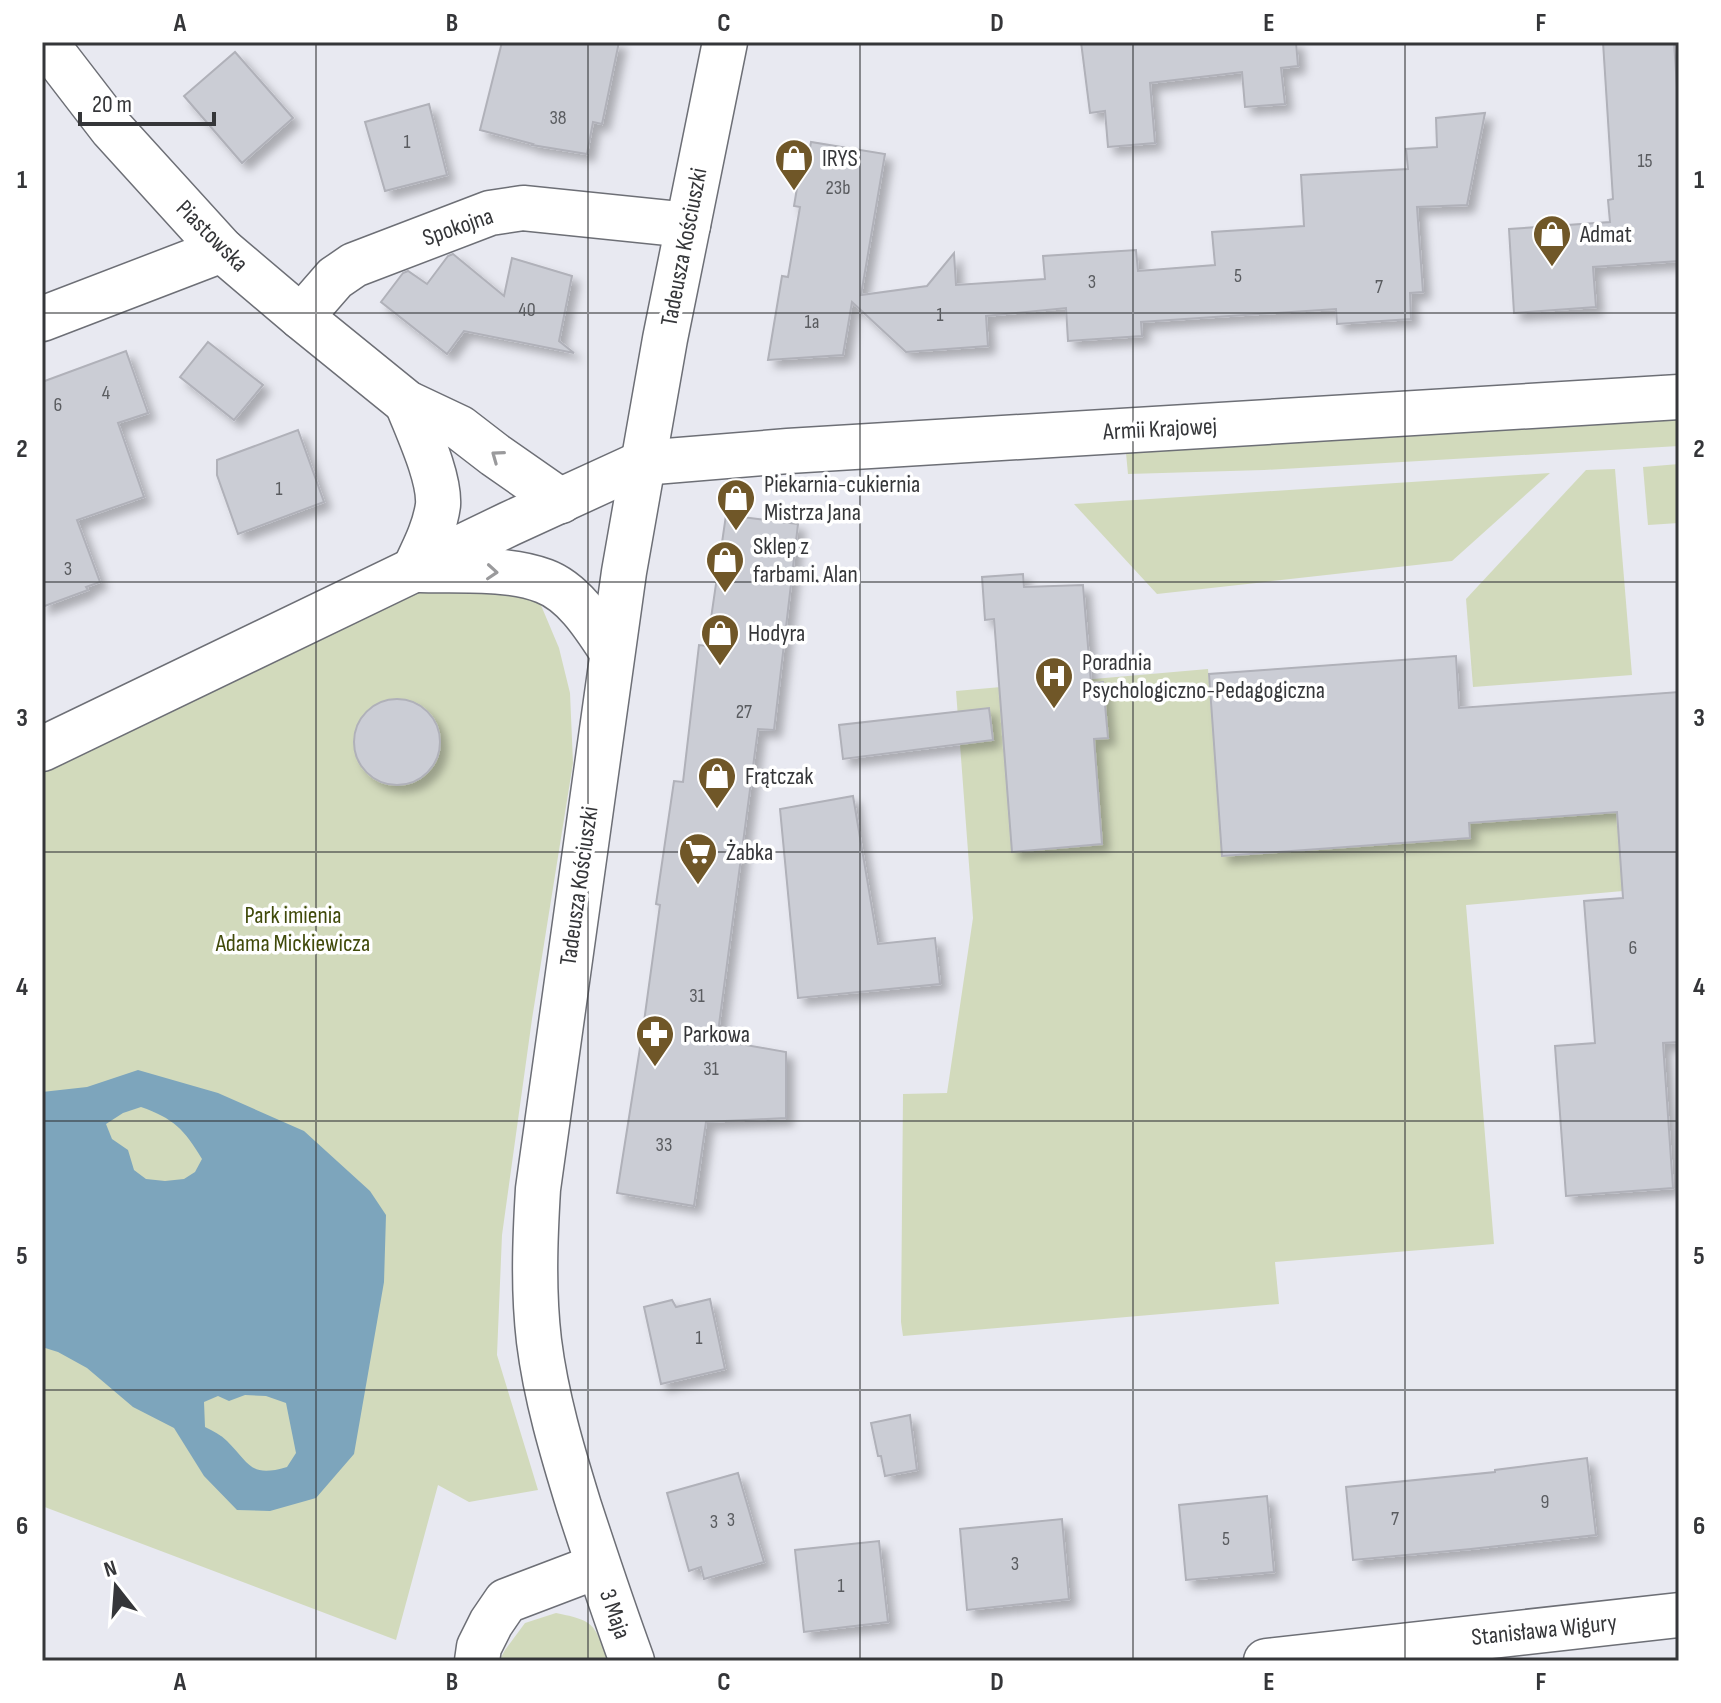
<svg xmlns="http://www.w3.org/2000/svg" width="1721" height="1703" font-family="'Sofia Sans Condensed',sans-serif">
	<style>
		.green { fill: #d2dabc }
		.water { fill: #7da5bc; fill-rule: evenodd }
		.building { fill: #cbcdd5; stroke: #b0b1b9; stroke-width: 2; filter: url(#shadow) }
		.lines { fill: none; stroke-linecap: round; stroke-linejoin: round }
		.minor-casing { stroke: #6d6f76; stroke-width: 47 }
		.minor { stroke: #fff; stroke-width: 44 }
		.oneway { stroke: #9a9a9c }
		.grid { fill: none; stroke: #353639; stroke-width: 2; stroke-opacity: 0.55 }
		.labels { text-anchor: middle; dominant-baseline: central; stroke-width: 7; stroke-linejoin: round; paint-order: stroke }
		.number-label { font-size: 20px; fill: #5a5c60 }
		.poi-label { font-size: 24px; fill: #353639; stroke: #fff; text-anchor: start }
		.street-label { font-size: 24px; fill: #353639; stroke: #fff }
		.park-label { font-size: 24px; fill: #404a0a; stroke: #fff }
		.neatline { fill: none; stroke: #353639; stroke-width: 3 }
		.grid-label { font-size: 26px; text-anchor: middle; font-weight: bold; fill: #353639 }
	</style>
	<defs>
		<filter id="shadow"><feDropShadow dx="7" dy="7" stdDeviation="4" flood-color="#0004"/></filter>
	</defs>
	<rect width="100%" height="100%" fill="#e8e9f1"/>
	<g class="green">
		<polygon points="1679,416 1679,446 1264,470 1128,474 1126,453"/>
		<polygon points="1679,464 1679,523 1648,525 1643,467"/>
		<polygon points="1615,469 1632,675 1473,687 1466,599 1586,470"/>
		<polygon points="1550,473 1452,561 1157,594 1074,504"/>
		<polygon points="460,560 535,591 559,648 570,693 573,763 532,1019 502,1235 497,1355 538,1490 469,1502 438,1485 396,1640 42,1506 42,773"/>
		<polygon points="1208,669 1222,856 1469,838 1469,823 1617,812 1623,891 1466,905 1494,1244 1275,1262 1279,1304 903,1336 901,1322 903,1094 947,1093 973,918 956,691"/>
		<path d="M556,1613C596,1621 594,1624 608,1661H499L505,1650L525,1623Z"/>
	</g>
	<path class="water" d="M138,1070L218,1093L304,1131L370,1191L386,1215L384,1282L354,1454L316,1498L270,1511L237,1510L204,1476L174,1428L133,1407L87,1368L58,1352L42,1347V1092L87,1087ZM141,1107C173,1118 185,1130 202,1159L195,1172L184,1179L165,1181L146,1179L134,1170L128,1150L112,1139L106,1124L123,1113ZM245,1395L266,1396L286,1403L296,1453L287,1467C250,1478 250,1464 227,1441C221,1435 213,1431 205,1427L204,1402L218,1396L229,1401Z"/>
	<g class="building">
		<polygon points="502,42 619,42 602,124 593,122 587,154 532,145 533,144 480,130"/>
		<polygon points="1081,42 1296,42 1298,66 1281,68 1285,104 1245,107 1242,72 1150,83 1155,143 1108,147 1105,111 1090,113"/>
		<polygon points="1603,42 1674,42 1679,117 1679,261 1593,267 1596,307 1514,313 1509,229 1610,222 1608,200 1613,199"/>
		<polygon points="235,52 293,118 242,163 184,96"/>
		<polygon points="429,104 447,175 385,191 365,122"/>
		<polygon points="1485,113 1467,205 1417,207 1423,292 1410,293 1411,319 1337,324 1336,309 1141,322 1142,336 1068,341 1066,308 986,316 988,346 906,352 852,302 843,355 768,360 782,276 788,277 800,207 794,206 800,170 806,171 811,142 885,154 861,295 927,286 954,253 956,285 1045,279 1043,256 1136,250 1138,271 1215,265 1212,232 1304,226 1301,175 1408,169 1406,149 1437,147 1436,118"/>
		<polygon points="453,254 504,296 512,258 572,276 559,341 574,353 464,331 447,354 381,302 403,273 408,271 427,284 448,256"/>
		<polygon points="208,342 263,385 234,420 180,377"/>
		<polygon points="126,351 148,413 118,423 144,497 77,520 100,582 86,587 88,590 42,607 42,382"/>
		<polygon points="298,430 324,502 238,534 217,475 217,460"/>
		<polygon points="726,515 798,524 774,730 758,729 717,1040 786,1052 786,1118 706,1122 694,1206 617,1193 643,1029 660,905 656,904 674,781 683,782 699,645 707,646"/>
		<polygon points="1023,574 1024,587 1083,585 1091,683 1103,682 1108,738 1094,739 1102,844 1012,852 994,619 985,620 982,577"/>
		<polygon points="1456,656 1459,708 1679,692 1679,1042 1663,1043 1673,1188 1566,1196 1555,1046 1595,1043 1584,901 1623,898 1617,812 1469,823 1470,838 1222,856 1209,674"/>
		<circle cx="397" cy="742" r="43"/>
		<polygon points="989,708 993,740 843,759 839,725"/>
		<polygon points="853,796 878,944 935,938 940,984 798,998 780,809"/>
		<polygon points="710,1299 725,1369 661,1384 644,1307 672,1300 676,1307"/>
		<polygon points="910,1415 917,1470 885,1476 881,1456 878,1456 871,1423"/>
		<polygon points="1587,1458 1596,1535 1471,1549 1353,1560 1346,1487 1495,1472 1495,1470"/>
		<polygon points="738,1473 764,1562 704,1579 701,1567 689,1571 667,1493"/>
		<polygon points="1267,1496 1274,1572 1186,1580 1179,1505"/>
		<polygon points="1062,1519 1069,1599 967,1610 960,1529"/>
		<polygon points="879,1541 888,1622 804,1632 795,1550"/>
	</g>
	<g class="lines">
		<g class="minor-casing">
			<g id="minor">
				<polyline points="45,42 112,129 222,250 301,317 407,403 460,428 495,455 561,501"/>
				<polyline points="301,317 335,278 354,265 490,213 523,208 688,225"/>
				<polyline points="42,319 222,250"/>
				<path d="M407,403C417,429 440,477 438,505C435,528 424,549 414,570"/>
				<path d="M420,570C458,571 508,567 544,581C574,592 595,626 612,652"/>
				<polyline points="42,749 509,524 642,463 788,451 1679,397"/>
				<polyline points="477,1661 479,1647 491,1623 506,1601 598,1566"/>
				<path d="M632,1661C613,1609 596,1558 579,1506C562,1451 546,1397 539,1341C533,1290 535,1239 538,1189L624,572L665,339L725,42"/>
				<polyline points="1266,1661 1679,1615"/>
			</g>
		</g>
		<use href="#minor" class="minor"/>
	</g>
	<defs><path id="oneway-chevron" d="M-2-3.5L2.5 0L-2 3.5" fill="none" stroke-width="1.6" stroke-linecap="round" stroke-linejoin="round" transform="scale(2)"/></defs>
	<g class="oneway">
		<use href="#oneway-chevron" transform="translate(497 456) rotate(-144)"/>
		<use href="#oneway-chevron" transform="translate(492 572) rotate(4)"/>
	</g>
	<path class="grid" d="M316,42V1661M588,42V1661M860,42V1661M1133,42V1661M1405,42V1661M42,313H1679M42,582H1679M42,852H1679M42,1121H1679M42,1390H1679"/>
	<defs>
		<g id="shop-pin" transform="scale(2)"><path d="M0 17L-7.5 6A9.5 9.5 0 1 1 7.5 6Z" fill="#705728" stroke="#fff"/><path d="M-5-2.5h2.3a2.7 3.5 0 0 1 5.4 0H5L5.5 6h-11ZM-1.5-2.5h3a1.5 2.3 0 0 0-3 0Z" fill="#fff"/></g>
		<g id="hospital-pin" transform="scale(2)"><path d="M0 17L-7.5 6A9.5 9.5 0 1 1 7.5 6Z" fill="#705728" stroke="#fff"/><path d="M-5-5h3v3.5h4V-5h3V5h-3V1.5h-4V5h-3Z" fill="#fff"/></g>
		<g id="supermarket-pin" transform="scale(2)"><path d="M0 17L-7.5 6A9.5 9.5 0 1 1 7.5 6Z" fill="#705728" stroke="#fff"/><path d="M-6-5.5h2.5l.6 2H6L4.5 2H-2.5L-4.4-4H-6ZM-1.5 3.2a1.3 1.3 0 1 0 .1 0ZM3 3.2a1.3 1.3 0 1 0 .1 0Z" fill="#fff"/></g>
		<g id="pharmacy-pin" transform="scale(2)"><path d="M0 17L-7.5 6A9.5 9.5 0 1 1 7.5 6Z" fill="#705728" stroke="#fff"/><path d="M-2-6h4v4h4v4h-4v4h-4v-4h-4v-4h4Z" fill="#fff"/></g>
	</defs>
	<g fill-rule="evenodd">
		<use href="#shop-pin" x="794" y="158"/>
		<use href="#shop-pin" x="1552" y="234"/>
		<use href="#shop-pin" x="736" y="498"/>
		<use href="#shop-pin" x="725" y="560"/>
		<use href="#shop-pin" x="720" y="633"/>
		<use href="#hospital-pin" x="1054" y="676"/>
		<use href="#shop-pin" x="717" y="776"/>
		<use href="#supermarket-pin" x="698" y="852"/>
		<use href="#pharmacy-pin" x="655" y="1034"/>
	</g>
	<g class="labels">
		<g class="number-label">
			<text x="558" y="118">38</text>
			<text x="407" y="142">1</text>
			<text x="1645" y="161">15</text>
			<text x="838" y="188">23b</text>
			<text x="1238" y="276">5</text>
			<text x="1092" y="282">3</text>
			<text x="1379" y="287">7</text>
			<text x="527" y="310">40</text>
			<text x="940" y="315">1</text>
			<text x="812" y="322">1a</text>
			<text x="106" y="393">4</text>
			<text x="58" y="405">6</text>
			<text x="279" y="489">1</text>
			<text x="68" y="569">3</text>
			<text x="744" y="712">27</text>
			<text x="1633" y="948">6</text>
			<text x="697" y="996">31</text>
			<text x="711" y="1069">31</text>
			<text x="664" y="1145">33</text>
			<text x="699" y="1338">1</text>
			<text x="1545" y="1502">9</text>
			<text x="1395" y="1519">7</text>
			<text x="731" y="1520">3</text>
			<text x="714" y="1522">3</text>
			<text x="1226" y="1539">5</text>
			<text x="1015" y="1564">3</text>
			<text x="841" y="1586">1</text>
		</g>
		<g class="poi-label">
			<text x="822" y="158">IRYS</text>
			<text x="1580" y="234">Admat</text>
			<text x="764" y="484">Piekarnia-cukiernia<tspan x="764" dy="28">Mistrza Jana</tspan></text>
			<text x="753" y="546">Sklep z<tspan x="753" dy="28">farbami. Alan</tspan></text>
			<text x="748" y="633">Hodyra</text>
			<text x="1082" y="662">Poradnia<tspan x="1082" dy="28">Psychologiczno-Pedagogiczna</tspan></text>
			<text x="745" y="776">Frątczak</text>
			<text x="726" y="852">Żabka</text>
			<text x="683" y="1034">Parkowa</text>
		</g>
		<g class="street-label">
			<text transform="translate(458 227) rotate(-19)">Spokojna</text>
			<text transform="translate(212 236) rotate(45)">Piastowska</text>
			<text transform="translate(684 247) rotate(-79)">Tadeusza Kościuszki</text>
			<text transform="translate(1160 429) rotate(-3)">Armii Krajowej</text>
			<text transform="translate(579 886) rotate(-82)">Tadeusza Kościuszki</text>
			<text transform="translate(615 1614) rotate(71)">3 Maja</text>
			<text transform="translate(1544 1630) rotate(-6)">Stanisława Wigury</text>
		</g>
		<g class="park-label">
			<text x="293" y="915">Park imienia<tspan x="293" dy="28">Adama Mickiewicza</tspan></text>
		</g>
	</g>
	<rect width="1721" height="1703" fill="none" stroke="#ffffff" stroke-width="88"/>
	<g transform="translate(116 1587) rotate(343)" stroke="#ffffff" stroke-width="6" paint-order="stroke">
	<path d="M0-6L14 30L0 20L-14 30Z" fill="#353639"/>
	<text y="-12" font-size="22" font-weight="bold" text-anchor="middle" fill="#353639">N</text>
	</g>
	<path d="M80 112v12h134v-12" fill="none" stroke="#353639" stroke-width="4"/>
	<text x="92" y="112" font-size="24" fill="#353639" stroke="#ffffff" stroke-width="6" paint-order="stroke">20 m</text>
	<rect x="44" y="44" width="1633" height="1615" class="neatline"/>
	<g class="grid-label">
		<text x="180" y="31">A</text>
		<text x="452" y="31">B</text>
		<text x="724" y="31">C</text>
		<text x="997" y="31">D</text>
		<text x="1269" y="31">E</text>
		<text x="1541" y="31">F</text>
		<text x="22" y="188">1</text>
		<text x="1699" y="188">1</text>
		<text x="22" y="457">2</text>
		<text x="1699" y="457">2</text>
		<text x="22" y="726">3</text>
		<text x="1699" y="726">3</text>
		<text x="22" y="995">4</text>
		<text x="1699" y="995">4</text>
		<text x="22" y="1264">5</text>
		<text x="1699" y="1264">5</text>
		<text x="22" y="1534">6</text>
		<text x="1699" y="1534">6</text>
		<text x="180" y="1690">A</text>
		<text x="452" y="1690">B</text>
		<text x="724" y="1690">C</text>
		<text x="997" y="1690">D</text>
		<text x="1269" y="1690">E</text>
		<text x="1541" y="1690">F</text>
	</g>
</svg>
